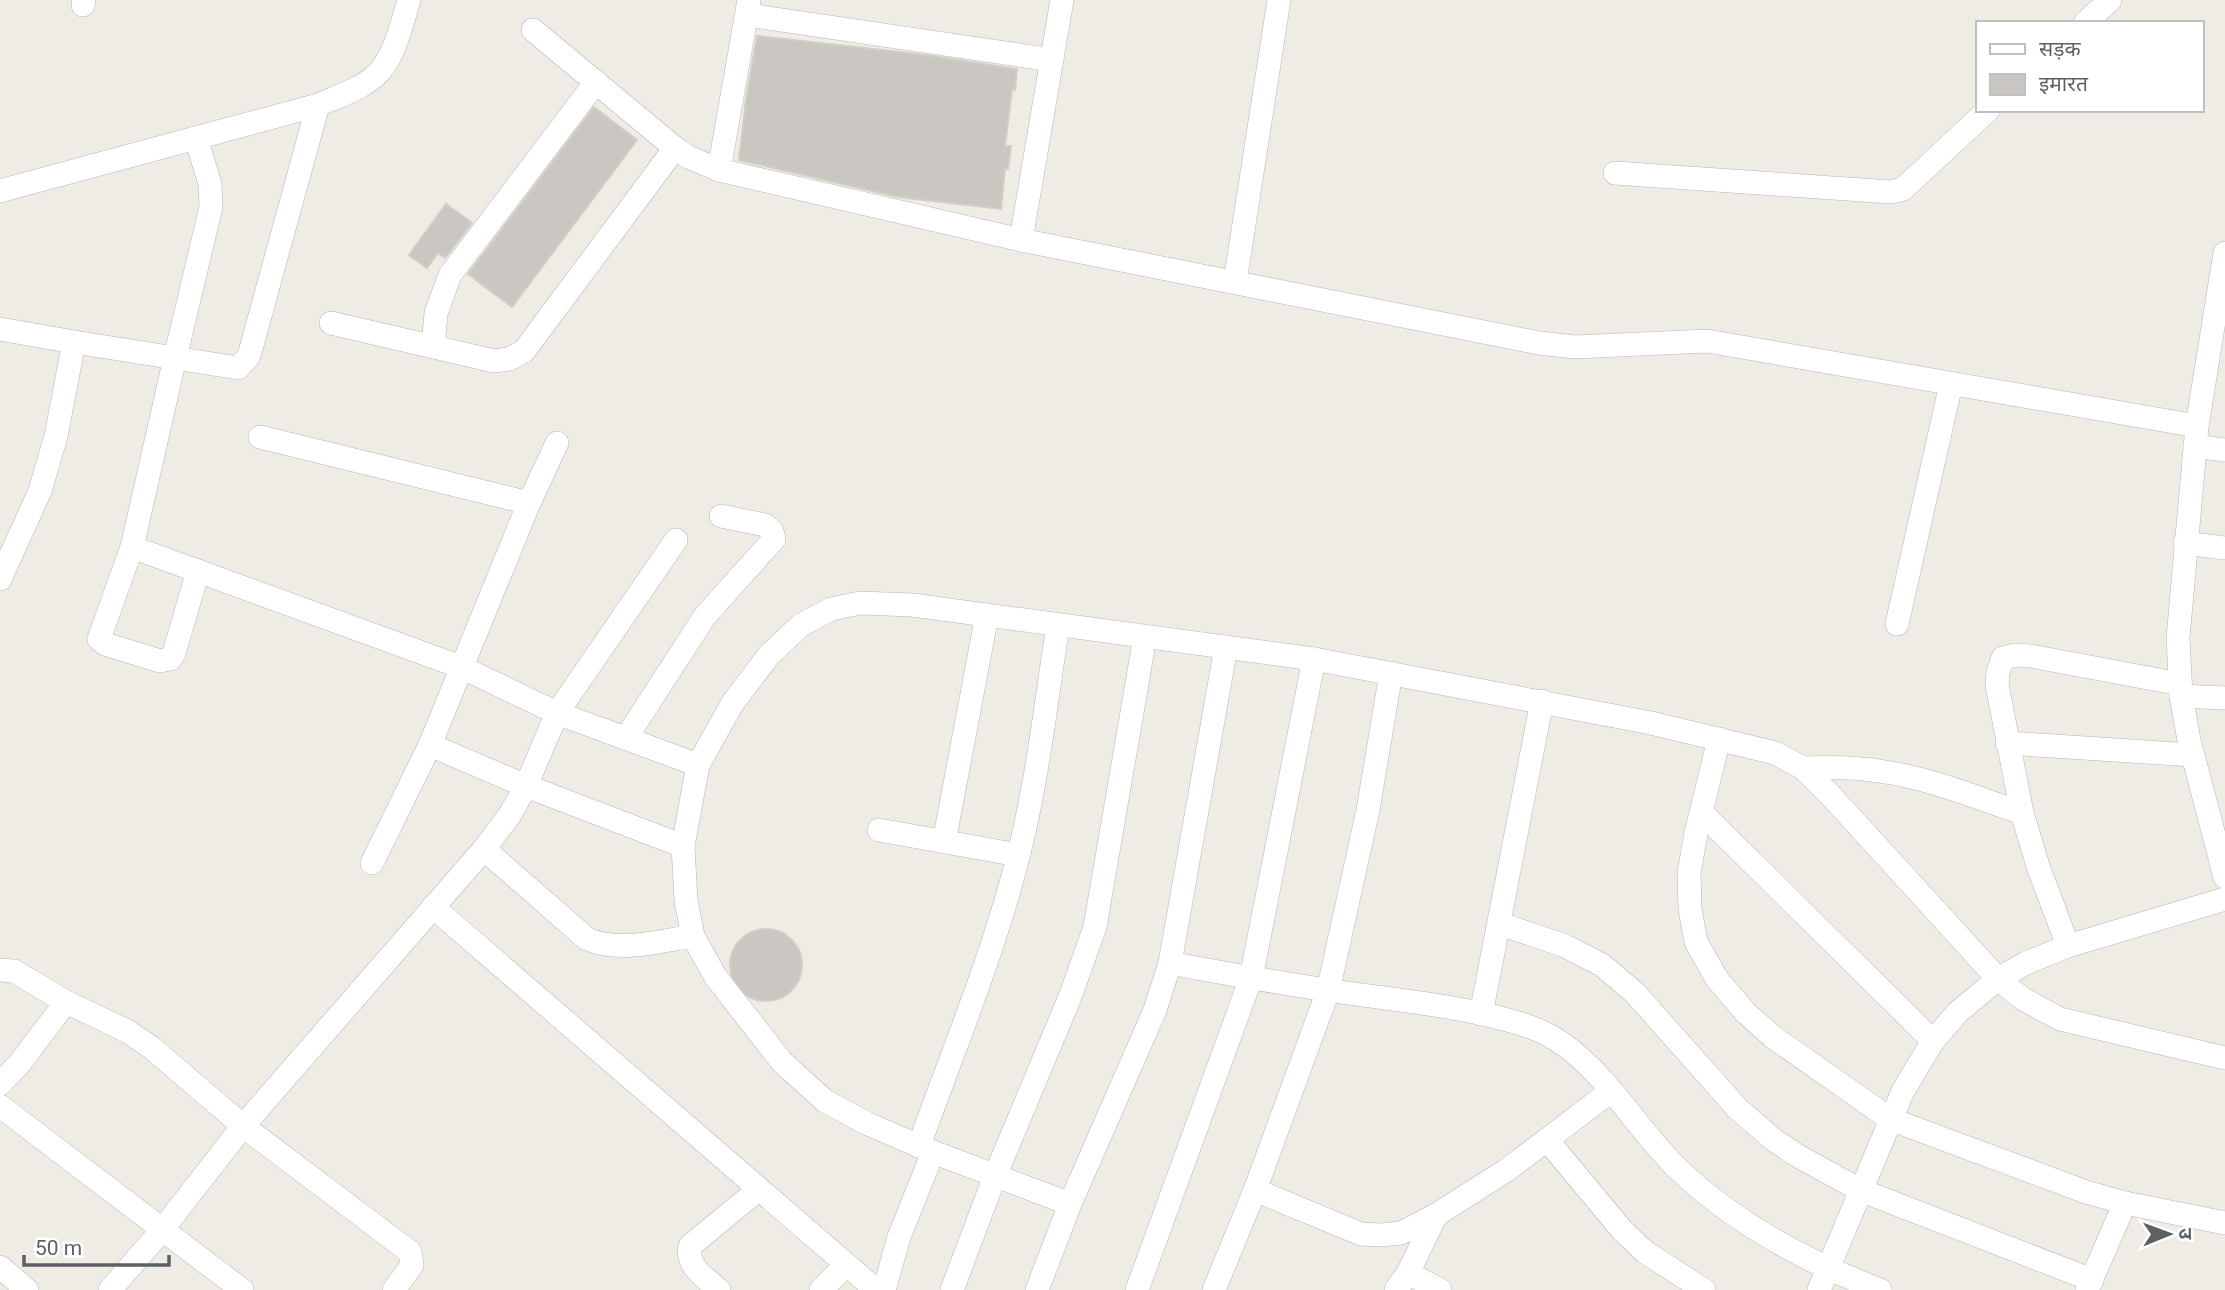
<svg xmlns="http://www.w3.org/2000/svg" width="2225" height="1290" font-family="Roboto,'Noto Sans Devanagari',sans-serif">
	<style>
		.building { fill: #cac7c2; stroke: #d3cec4; stroke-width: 2 }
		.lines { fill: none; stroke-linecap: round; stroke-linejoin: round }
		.minor-casing { stroke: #b3b6b9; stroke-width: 24 }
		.minor { stroke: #fff; stroke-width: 23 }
	</style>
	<rect width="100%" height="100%" fill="#eeece5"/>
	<g class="building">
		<polygon points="757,36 926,55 1017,69 1015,90 1012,90 1005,146 1011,146 1008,169 1005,168 1001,209 898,197 739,160 746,100"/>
		<polygon points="594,107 637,140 512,307 468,274"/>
		<polygon points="446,204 472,223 445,258 438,253 427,268 409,255"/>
		<circle cx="766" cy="965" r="36"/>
	</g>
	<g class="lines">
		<g class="minor-casing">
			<g id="minor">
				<polyline points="749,0 719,170 1021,240 1539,343 1575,347 1707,341 2197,426"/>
				<polyline points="83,5 84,0"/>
				<polyline points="748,15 1052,60"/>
				<polyline points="2085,23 2110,0"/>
				<polyline points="533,30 675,148 688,157 719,170"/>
				<polyline points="1615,173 1891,192 1903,189 1988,110"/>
				<path d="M0,191L318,105C339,96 365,88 380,71C396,52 402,23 409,0"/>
				<polyline points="1021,240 1062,0"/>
				<polyline points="2225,253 2197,426 2178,638 2181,696 2189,740 2225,877"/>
				<polyline points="1235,282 1279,0"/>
				<polyline points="331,323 494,361 509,359 524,351 675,148"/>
				<polyline points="0,329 74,342 56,436 40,491 0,579"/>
				<polyline points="74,342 175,358 211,207 210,184 196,138"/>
				<polyline points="433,346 436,313 450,275 596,82"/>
				<polyline points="260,437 529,503"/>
				<polyline points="2195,446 2225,450"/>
				<polyline points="2185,543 2225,548"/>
				<polyline points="132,547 461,667 557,713 698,765"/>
				<polyline points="198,571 174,653 170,659 160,661 105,644 99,639 132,547 175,358 238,368 249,356 318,105"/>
				<polyline points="1897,624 1951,384"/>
				<polyline points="2181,696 2225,698"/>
				<polyline points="626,738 705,616 774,539 772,531 765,525 721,516"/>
				<polyline points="1719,739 1696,833 1689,873 1690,909 1696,942 1717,979 1746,1013 1773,1037 1890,1119 2086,1192 2125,1203 2225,1223"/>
				<polyline points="2007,743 2192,755"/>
				<polyline points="430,745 526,786 557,713 676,540"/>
				<path d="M1803,768C1830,767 1858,767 1885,772C1932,779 1977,798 2022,813"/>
				<polyline points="1701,812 1933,1041"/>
				<polyline points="879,830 1018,855"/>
				<polyline points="944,842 987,615"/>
				<path d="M484,849L587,939C620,953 659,941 693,936"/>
				<polyline points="372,863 430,745 529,503 557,443"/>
				<polyline points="433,907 876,1290"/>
				<polyline points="1501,924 1565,946 1602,965 1635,993 1738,1109 1774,1140 1798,1156 1860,1190 2092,1280"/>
				<polyline points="2068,946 2039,869 2022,813 1997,685 1998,672 2003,658 2015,655 2031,656 2180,684"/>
				<path d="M1170,963C1222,973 1275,982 1327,990C1378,998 1428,1002 1479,1013C1508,1020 1538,1026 1563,1044C1609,1077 1637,1129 1677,1168C1734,1223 1807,1262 1880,1290"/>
				<polyline points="0,970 14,971 66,1002"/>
				<polyline points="1481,1014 1542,701"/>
				<polyline points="0,1084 20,1063 66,1002 127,1031 152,1048 243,1126 410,1252 412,1265 394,1290"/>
				<polyline points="0,1106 242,1290"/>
				<polyline points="1548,1141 1622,1230 1645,1252 1704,1290"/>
				<path d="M919,1146C951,1056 988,968 1013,876C1036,794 1045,709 1058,625"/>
				<polyline points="1255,1190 1361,1234 1381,1235 1401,1233 1436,1215 1507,1170 1611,1091"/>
				<polyline points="1070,1204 933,1152 868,1124 825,1101 782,1062 715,976 693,936 686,901 683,846 698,765 732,704 769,655 801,625 831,609 860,603 912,605 1314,659 1651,723 1775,753 1803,768 1833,798 1998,979 2023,999 2060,1019 2225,1058"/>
				<polyline points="0,1267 27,1290"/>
				<polyline points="1408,1273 1440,1290"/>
				<polyline points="110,1290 162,1230 243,1126 484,849 509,816 526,786 683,846"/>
				<path d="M719,1290C705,1277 686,1267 690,1246L759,1189"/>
				<polyline points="821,1290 846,1265"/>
				<polyline points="884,1290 899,1237 933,1152"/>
				<polyline points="952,1290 995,1176 1070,997 1095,927 1145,637"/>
				<polyline points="1037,1290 1070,1204 1155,1010 1170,963 1226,647"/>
				<polyline points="1137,1290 1251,978 1314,659"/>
				<polyline points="1214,1290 1255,1190 1328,991 1368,810 1391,673"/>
				<polyline points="1396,1290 1408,1273 1436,1215"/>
				<polyline points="1819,1290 1903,1091 1933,1041 1958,1012 1998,979 2026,963 2068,946 2225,899"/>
				<polyline points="2087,1290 2125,1203"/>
			</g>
		</g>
		<use href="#minor" class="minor"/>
	</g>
	<rect x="1976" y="21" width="228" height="91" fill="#ffffff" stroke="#bec0c1" stroke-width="2"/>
	<rect x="1990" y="44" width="35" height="10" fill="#ffffff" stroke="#bec0c1" stroke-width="2"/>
	<text x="2039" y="56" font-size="21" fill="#5d6165">सड़क</text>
	<rect x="1990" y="74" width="35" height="21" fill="#cac7c2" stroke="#bec0c1" stroke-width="2"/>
	<text x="2039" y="91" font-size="21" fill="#5d6165">इमारत</text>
	<g transform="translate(2169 1234) rotate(89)" stroke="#ffffff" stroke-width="5" paint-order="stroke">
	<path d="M0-5L12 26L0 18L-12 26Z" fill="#5d6165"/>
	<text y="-10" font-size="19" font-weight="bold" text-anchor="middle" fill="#5d6165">उ</text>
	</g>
	<path d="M24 1255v10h145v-10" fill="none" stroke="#5d6165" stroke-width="3.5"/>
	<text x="35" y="1255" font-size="21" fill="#5d6165" stroke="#ffffff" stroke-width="5" paint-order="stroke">50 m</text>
</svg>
